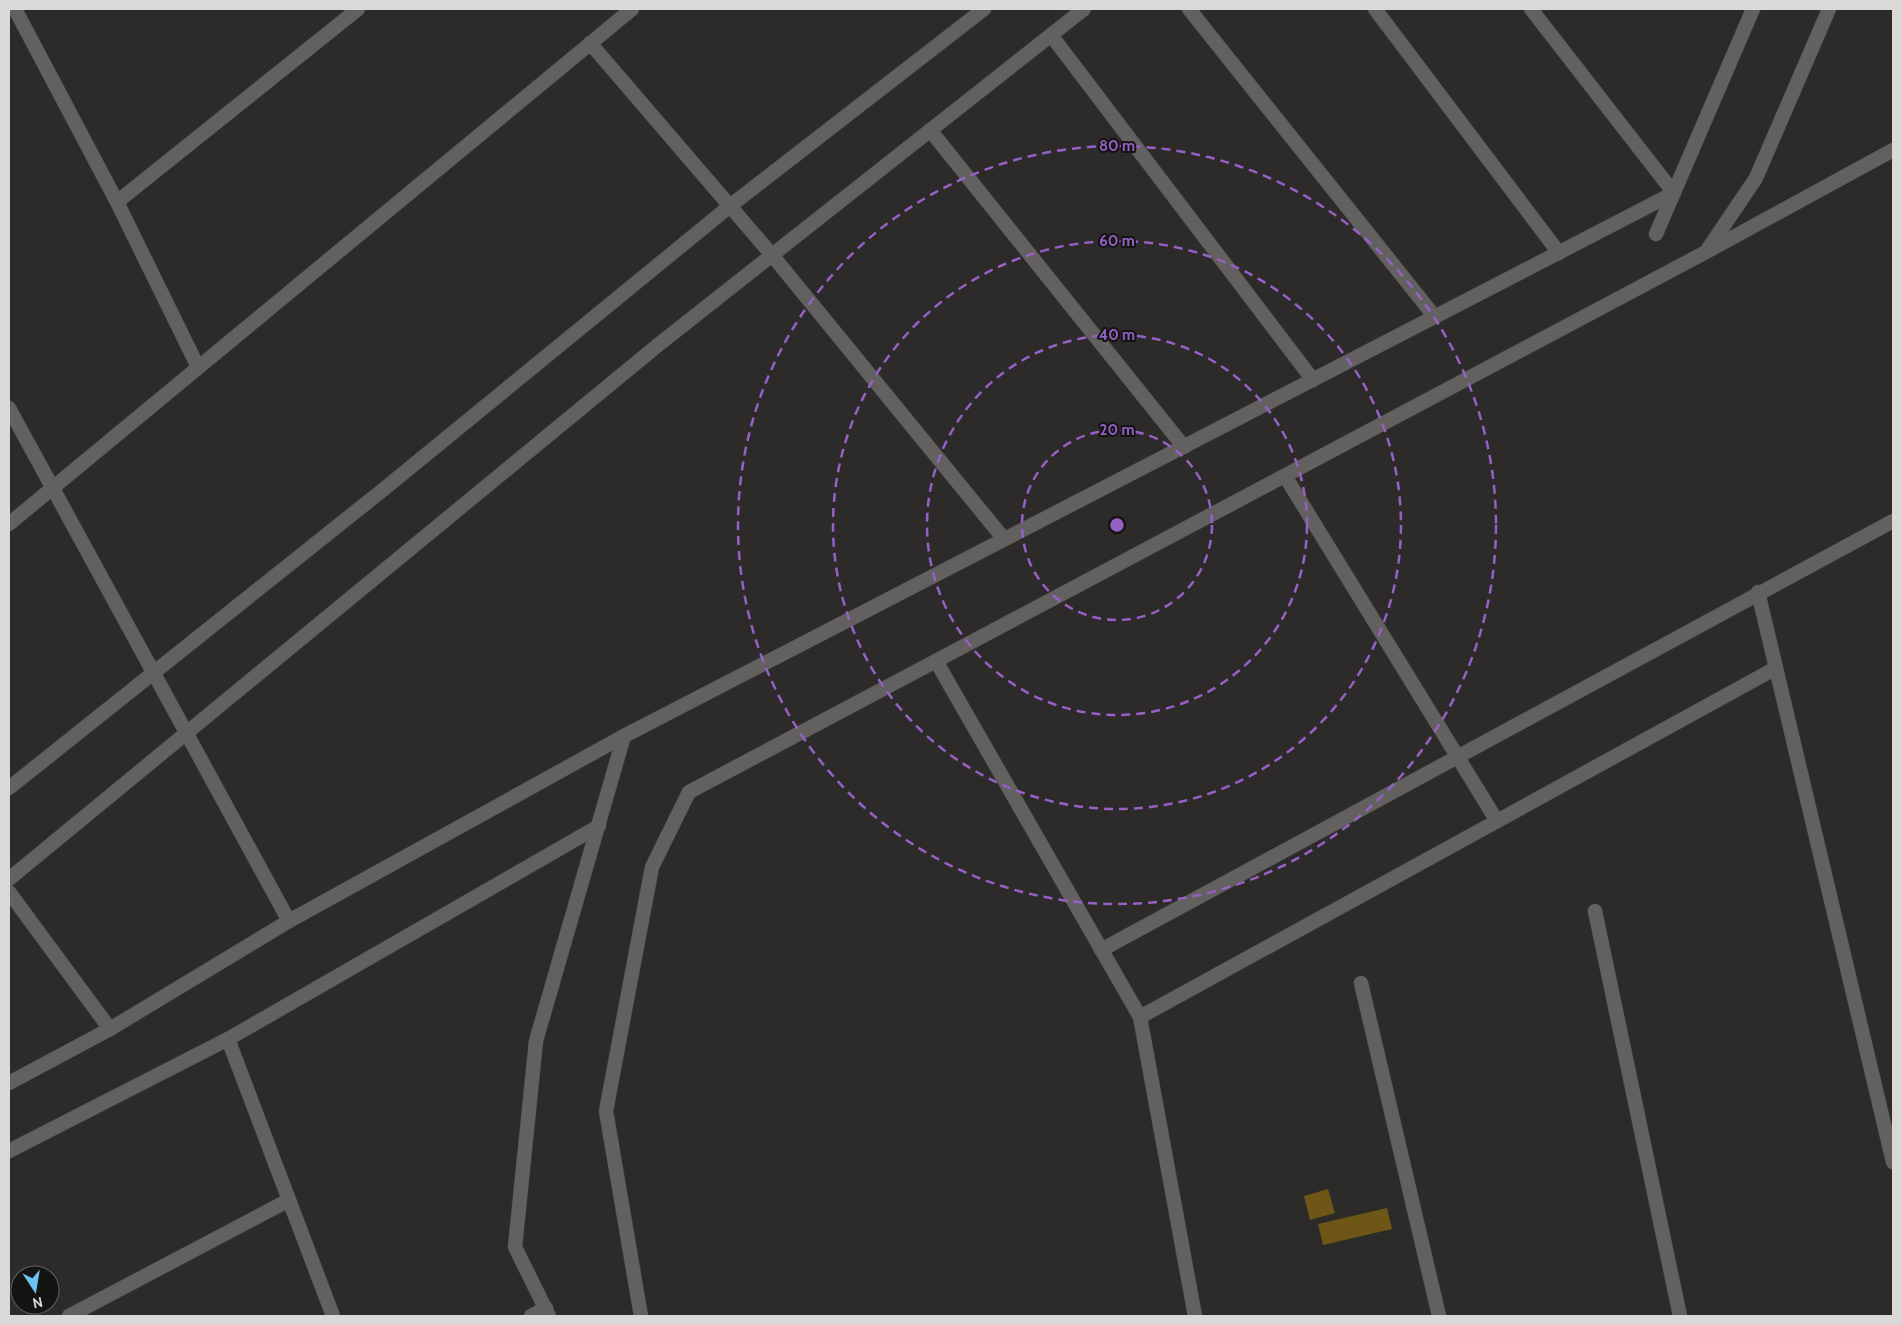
<svg xmlns="http://www.w3.org/2000/svg" width="1902" height="1325" font-family="Cabin,sans-serif">
	<style>
		.building { fill: #6d5616 }
		.lines { fill: none; stroke-linecap: round; stroke-linejoin: round }
		.minor-casing { stroke: #474745; stroke-width: 15 }
		.minor { stroke: #62615f; stroke-width: 14 }
		.ring { fill: none; stroke: #9760c6; stroke-width: 2.5; stroke-dasharray: 9 6 }
		.centre { fill: #9760c6; stroke: #141413; stroke-width: 2.5 }
		.ring-label { font-size: 15px; text-anchor: middle; font-weight: bold; fill: #9760c6; stroke: #141413; stroke-width: 4; stroke-linejoin: round; paint-order: stroke }
	</style>
	<rect width="100%" height="100%" fill="#2c2b29"/>
	<g class="building">
		<polygon points="1328,1189 1335,1213 1310,1220 1304,1196"/>
		<polygon points="1387,1208 1392,1229 1323,1245 1318,1224"/>
	</g>
	<g class="lines">
		<g class="minor-casing">
			<g id="minor">
				<polyline points="15,9 117,202 198,367"/>
				<polyline points="1189,9 1435,317"/>
				<polyline points="1375,9 1559,253"/>
				<polyline points="1051,35 1313,380"/>
				<polyline points="590,43 772,255 1004,539"/>
				<polyline points="930,130 1184,447"/>
				<polyline points="117,202 358,9"/>
				<polyline points="1656,234 1753,9"/>
				<polyline points="1708,249 1756,178 1829,9"/>
				<polyline points="9,408 289,921"/>
				<polyline points="1285,476 1497,821"/>
				<polyline points="9,524 632,9"/>
				<polyline points="1758,592 1893,1162"/>
				<polyline points="936,661 1140,1017 1195,1316"/>
				<polyline points="9,788 384,489 730,206 984,9"/>
				<polyline points="9,879 658,345 1084,9"/>
				<polyline points="9,892 110,1029"/>
				<polyline points="1595,911 1680,1316"/>
				<polyline points="1101,950 1893,521"/>
				<polyline points="1361,983 1439,1316"/>
				<polyline points="1140,1017 1776,668"/>
				<polyline points="228,1039 333,1316"/>
				<polyline points="9,1083 110,1029 289,921 624,736"/>
				<polyline points="9,1151 228,1039 599,826"/>
				<polyline points="69,1316 289,1200"/>
				<polyline points="531,1316 546,1308"/>
				<polyline points="549,1316 515,1247 536,1041 624,736 1674,193 1531,9"/>
				<polyline points="641,1316 606,1111 652,867 689,792 1706,252 1893,150"/>
			</g>
		</g>
		<use href="#minor" class="minor"/>
	</g>
	<g class="ring">
		<circle cx="1117" cy="525" r="95"/>
		<circle cx="1117" cy="525" r="190"/>
		<circle cx="1117" cy="525" r="284"/>
		<circle cx="1117" cy="525" r="379"/>
	</g>
	<circle cx="1117" cy="525" r="8" class="centre"/>
	<g class="ring-label">
		<text x="1117" y="151">80 m</text>
		<text x="1117" y="246">60 m</text>
		<text x="1117" y="340">40 m</text>
		<text x="1117" y="435">20 m</text>
	</g>
	<rect width="1902" height="1325" fill="none" stroke="#d9d9d7" stroke-width="20"/>
	<g transform="translate(35 1290) rotate(168)"><circle r="24" fill="#141413" stroke="#636361"/>
	<path d="M0-4L9 19L0 12L-9 19Z" fill="#6bc3f2"/>
	<text y="-8" font-size="14" font-weight="bold" text-anchor="middle" fill="#d9d9d7">N</text>
	</g>
</svg>
